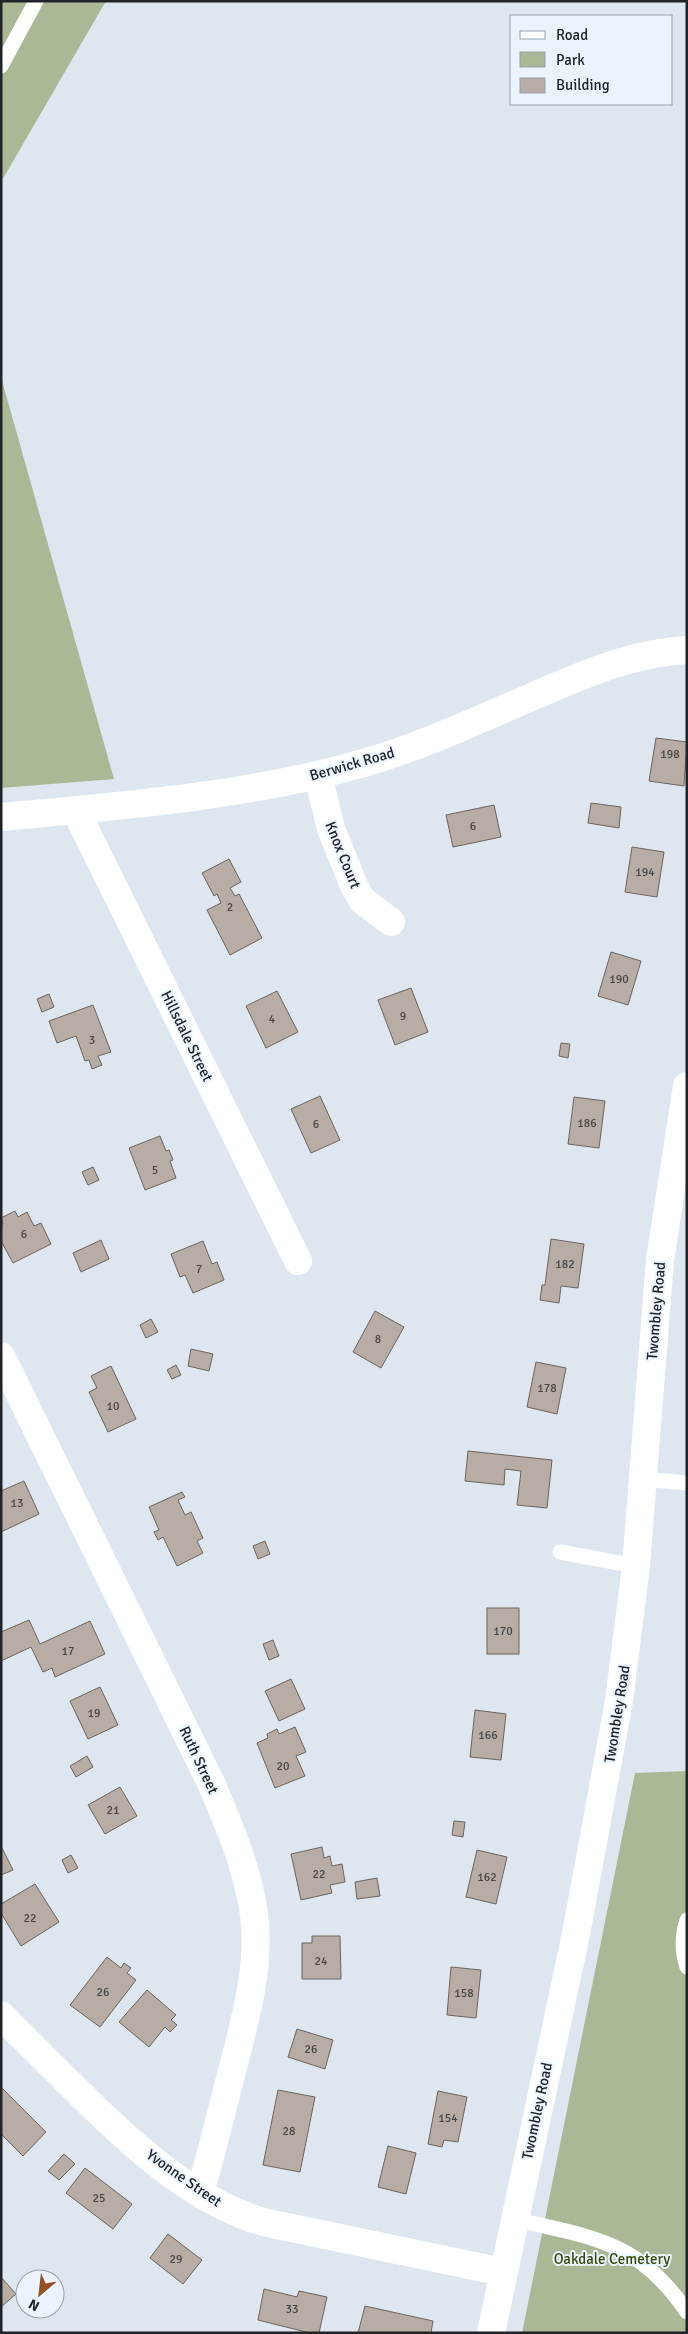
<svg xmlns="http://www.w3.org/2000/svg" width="688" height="2334" font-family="Signika,sans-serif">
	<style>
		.green { fill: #abb895 }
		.building { fill: #b7ada5; stroke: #6c645c }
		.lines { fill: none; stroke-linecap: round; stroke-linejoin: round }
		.service { stroke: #fff; stroke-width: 15 }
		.minor { stroke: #fff; stroke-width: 28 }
		.tertiary { stroke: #fff; stroke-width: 28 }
		.labels { text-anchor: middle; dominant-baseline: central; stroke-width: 4; stroke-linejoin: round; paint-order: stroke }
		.number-label { font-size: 12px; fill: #464646 }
		.street-label { font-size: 15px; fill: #202327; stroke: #ebf4fe }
		.park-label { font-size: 15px; fill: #364803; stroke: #ebf4fe }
	</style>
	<rect width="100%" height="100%" fill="#dee6f0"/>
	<g class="green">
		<polygon points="1,1 106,1 1,182"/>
		<polygon points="1,377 114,779 1,788"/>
		<polygon points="687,1771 687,2333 522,2333 635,1773"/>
	</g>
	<g class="building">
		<polygon points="656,738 687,742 684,786 649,781"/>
		<polygon points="591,803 621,807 619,828 588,823"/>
		<polygon points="494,805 501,837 453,847 446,815"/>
		<polygon points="632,847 664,852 657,897 625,892"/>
		<polygon points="229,859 241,882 230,888 235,896 239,894 262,938 230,955 207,910 221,903 217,894 214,896 202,873"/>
		<polygon points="611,952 641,961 628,1005 598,996"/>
		<polygon points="411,988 428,1032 395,1045 378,1000"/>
		<polygon points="277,991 298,1032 266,1048 246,1006"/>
		<polygon points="49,994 54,1007 42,1012 37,999"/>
		<polygon points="93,1005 111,1052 98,1056 102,1065 92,1069 89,1060 85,1061 76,1036 57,1043 49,1021"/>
		<polygon points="561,1043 570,1044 568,1058 559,1056"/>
		<polygon points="320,1096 340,1140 311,1153 291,1109"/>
		<polygon points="574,1097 605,1101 599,1148 568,1144"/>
		<polygon points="160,1136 166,1151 169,1150 173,1160 170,1161 176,1178 145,1190 129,1148"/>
		<polygon points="93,1167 99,1180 88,1185 82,1172"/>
		<polygon points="15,1211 18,1217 27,1212 34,1226 41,1223 51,1244 13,1263 1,1241 1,1225 3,1224 1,1218"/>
		<polygon points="551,1239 584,1244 578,1288 561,1286 559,1303 540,1300 542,1285 545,1285"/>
		<polygon points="101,1240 109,1259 81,1272 73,1253"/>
		<polygon points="203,1241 212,1264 217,1262 224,1280 193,1293 185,1275 180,1277 171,1254"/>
		<polygon points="375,1311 404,1327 381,1368 353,1352"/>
		<polygon points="151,1319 158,1332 146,1338 140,1325"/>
		<polygon points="191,1349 213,1354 209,1371 188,1366"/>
		<polygon points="536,1362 566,1368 557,1414 527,1407"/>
		<polygon points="176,1365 181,1375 172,1379 167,1370"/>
		<polygon points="111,1366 136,1419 108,1432 89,1392 97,1388 91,1376"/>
		<polygon points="468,1451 552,1460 547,1508 517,1505 521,1471 505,1469 504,1485 465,1481"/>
		<polygon points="24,1481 39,1514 1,1532 1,1491"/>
		<polygon points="182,1492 185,1497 178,1500 185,1515 191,1512 203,1538 197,1541 203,1553 177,1566 163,1537 158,1540 154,1532 159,1530 149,1507"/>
		<polygon points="265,1541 270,1554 258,1559 253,1546"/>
		<rect x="487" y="1608" width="32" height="46"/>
		<polygon points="29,1620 40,1644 90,1621 105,1654 55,1677 52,1668 43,1672 31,1647 1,1661 1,1632"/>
		<polygon points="273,1640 279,1656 269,1660 263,1644"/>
		<polygon points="291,1679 305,1709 279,1721 265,1691"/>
		<polygon points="100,1687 118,1725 88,1739 70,1701"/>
		<polygon points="475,1710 506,1714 501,1760 470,1757"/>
		<polygon points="295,1727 306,1752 296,1756 305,1776 275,1788 257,1743 268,1738 267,1734 277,1729 279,1734"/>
		<polygon points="87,1756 93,1767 76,1777 70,1766"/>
		<polygon points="120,1787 137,1816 105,1834 88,1805"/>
		<polygon points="454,1821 465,1822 463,1837 452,1835"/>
		<polygon points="1,1846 13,1870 1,1875"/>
		<polygon points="322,1847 324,1858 330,1856 332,1866 342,1864 345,1882 330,1885 332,1893 301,1900 291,1854"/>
		<polygon points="477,1850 507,1857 496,1904 466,1897"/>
		<polygon points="71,1855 78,1868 68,1873 62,1860"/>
		<polygon points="377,1878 380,1896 357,1899 355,1882"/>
		<polygon points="35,1884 59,1922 21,1946 1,1913 1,1904"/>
		<polygon points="312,1936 340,1936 341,1979 302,1979 302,1943 312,1943"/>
		<polygon points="107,1957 121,1968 124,1963 131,1968 127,1973 136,1980 100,2027 70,2005"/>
		<polygon points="451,1967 481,1970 476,2018 447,2015"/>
		<polygon points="147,1990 176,2015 171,2020 177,2025 170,2032 165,2027 149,2047 119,2022"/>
		<polygon points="297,2029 333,2040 325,2069 288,2057"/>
		<polygon points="1,2087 46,2132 23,2156 1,2134"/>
		<polygon points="278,2090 315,2097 300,2172 263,2165"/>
		<polygon points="438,2091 467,2097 458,2142 444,2140 442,2147 428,2144"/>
		<polygon points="388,2146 416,2153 406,2194 378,2187"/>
		<polygon points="64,2154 75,2164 59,2180 48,2171"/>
		<polygon points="85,2168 132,2204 113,2229 66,2193"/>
		<polygon points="168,2234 202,2260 183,2284 150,2258"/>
		<polygon points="1,2277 16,2294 1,2307"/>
		<polygon points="264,2289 297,2297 299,2291 327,2297 319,2333 310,2333 258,2320"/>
		<polygon points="365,2306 433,2321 431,2333 358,2333"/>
	</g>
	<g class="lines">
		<g class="service">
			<polyline points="1,66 36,1"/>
			<polyline points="643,1479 687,1483"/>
			<polyline points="560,1552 636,1566"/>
			<path d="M687,1920C682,1935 682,1952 687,1967"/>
			<path d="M514,2219C593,2238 638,2240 687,2312"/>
		</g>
		<g class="minor">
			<polyline points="318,775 331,829 355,888 362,900 391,922"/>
			<polyline points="76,811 298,1261"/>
			<path d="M1,1356L212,1785C230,1828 248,1869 254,1915C261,1968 244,2024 231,2075C221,2115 211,2154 200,2193"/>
			<path d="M1,2015C22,2037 44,2058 66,2080C122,2135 186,2199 263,2222L503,2272"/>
		</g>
		<g class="tertiary">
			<path d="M1,817C121,806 251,796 367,762C425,745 480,719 536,695C585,674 632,653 687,650"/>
			<polyline points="491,2333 576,1934 619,1701 636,1566 660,1260 687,1086"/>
		</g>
	</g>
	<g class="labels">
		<g class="number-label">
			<text x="670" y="754">198</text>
			<text x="473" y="826">6</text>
			<text x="645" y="872">194</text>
			<text x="230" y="907">2</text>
			<text x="619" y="979">190</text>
			<text x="403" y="1016">9</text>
			<text x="272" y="1019">4</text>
			<text x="92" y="1040">3</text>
			<text x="587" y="1123">186</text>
			<text x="316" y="1124">6</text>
			<text x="155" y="1170">5</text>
			<text x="24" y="1234">6</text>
			<text x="565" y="1264">182</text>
			<text x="199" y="1269">7</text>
			<text x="378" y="1339">8</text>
			<text x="547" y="1388">178</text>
			<text x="113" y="1406">10</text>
			<text x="17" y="1503">13</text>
			<text x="503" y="1631">170</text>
			<text x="68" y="1651">17</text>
			<text x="94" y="1713">19</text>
			<text x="488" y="1735">166</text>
			<text x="283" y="1766">20</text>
			<text x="113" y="1810">21</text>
			<text x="319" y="1874">22</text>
			<text x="487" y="1877">162</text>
			<text x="30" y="1918">22</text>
			<text x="321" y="1961">24</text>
			<text x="103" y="1992">26</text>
			<text x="464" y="1993">158</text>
			<text x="311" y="2049">26</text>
			<text x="448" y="2118">154</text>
			<text x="289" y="2131">28</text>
			<text x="99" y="2198">25</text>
			<text x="176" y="2259">29</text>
			<text x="292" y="2309">33</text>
		</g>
		<g class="street-label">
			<text transform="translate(352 764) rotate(-16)">Berwick Road</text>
			<text transform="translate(343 855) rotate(68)">Knox Court</text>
			<text transform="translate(187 1036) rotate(64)">Hillsdale Street</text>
			<text transform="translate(656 1311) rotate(-85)">Twombley Road</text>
			<text transform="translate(617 1714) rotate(-81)">Twombley Road</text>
			<text transform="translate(199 1760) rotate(65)">Ruth Street</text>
			<text transform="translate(537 2111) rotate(-78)">Twombley Road</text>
			<text transform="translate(184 2178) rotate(35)">Yvonne Street</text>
		</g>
		<g class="park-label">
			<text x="612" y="2259">Oakdale Cemetery</text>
		</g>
	</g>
	<rect width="688" height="2334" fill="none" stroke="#202327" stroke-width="5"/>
	<rect x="510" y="15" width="162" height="90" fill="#ebf4fe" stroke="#9aa0a8"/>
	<rect x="520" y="31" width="25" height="8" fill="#ffffff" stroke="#9aa0a8"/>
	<text x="556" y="40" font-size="15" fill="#202327">Road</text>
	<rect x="520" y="52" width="25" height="15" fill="#abb895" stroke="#9aa0a8"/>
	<text x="556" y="65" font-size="15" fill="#202327">Park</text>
	<rect x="520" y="78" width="25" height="15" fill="#b7ada5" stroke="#9aa0a8"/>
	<text x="556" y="90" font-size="15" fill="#202327">Building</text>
	<g transform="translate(40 2294) rotate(208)"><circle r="24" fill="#ebf4fe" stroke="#9aa0a8"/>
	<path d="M0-4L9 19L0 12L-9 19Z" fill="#935022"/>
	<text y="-8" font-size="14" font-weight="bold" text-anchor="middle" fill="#202327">N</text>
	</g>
</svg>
